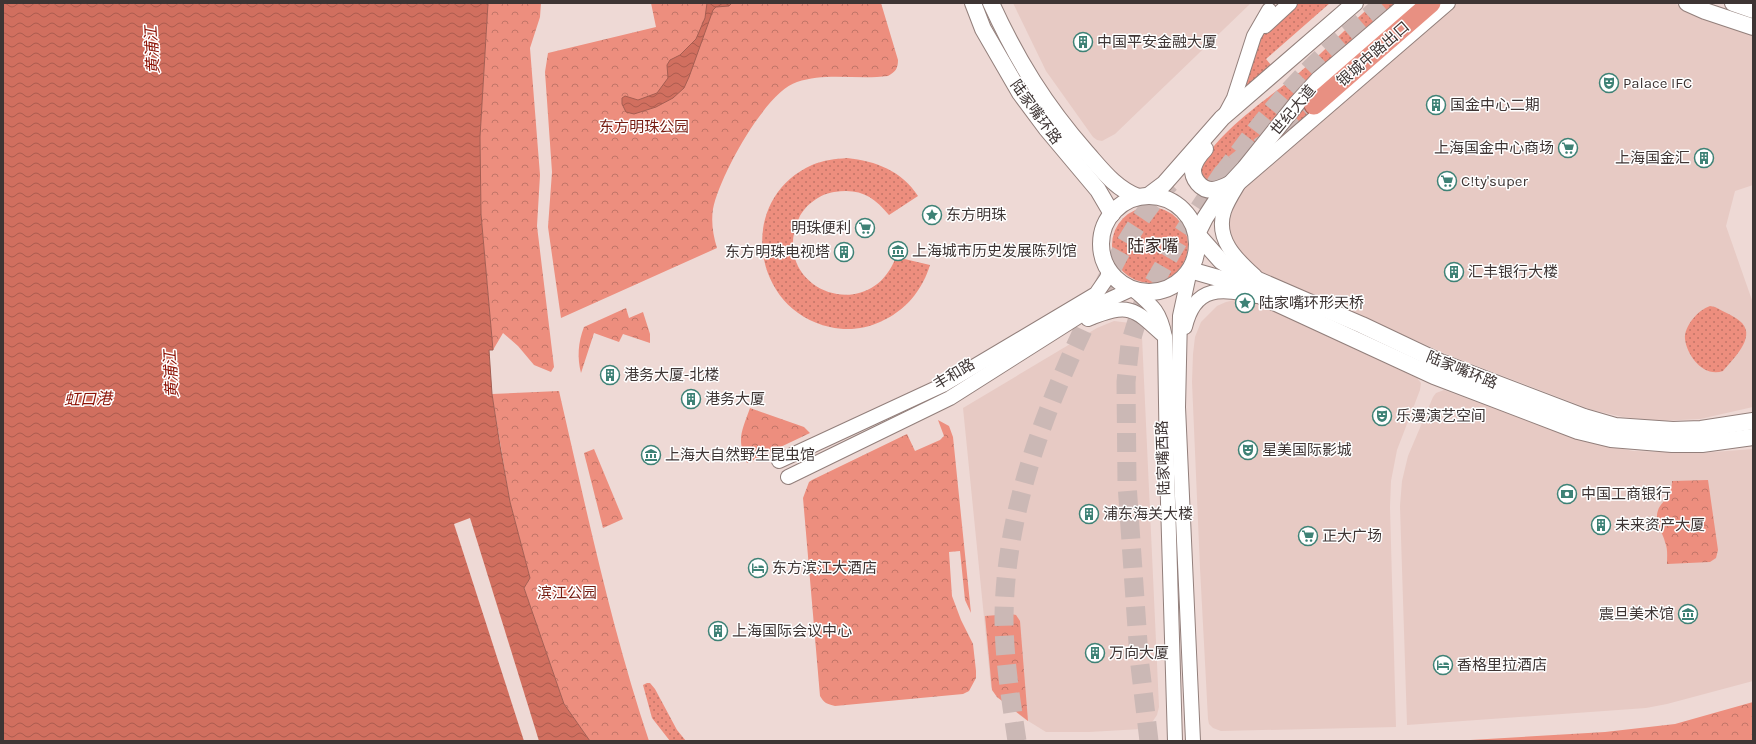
<svg xmlns="http://www.w3.org/2000/svg" width="1756" height="744" font-family="Karla,'Noto Sans SC',sans-serif">
	<style>
		.built { fill: #e7cac4 }
		.grass { fill: url(#grass-dots) }
		.forest { fill: url(#forest-crowns) }
		.water { fill: url(#water-waves); stroke: #a55e52 }
		.pier { fill: #eed9d5 }
		.lines { fill: none; stroke-linecap: round; stroke-linejoin: round }
		.primary-tunnel { stroke: #cbb8b5; stroke-width: 18; stroke-dasharray: 18 9; stroke-linecap: butt }
		.trunk-tunnel { stroke: #cbb8b5; stroke-width: 19; stroke-dasharray: 19 10; stroke-linecap: butt }
		.tertiary-casing { stroke: #927f7b; stroke-width: 16 }
		.secondary-casing { stroke: #927f7b; stroke-width: 18 }
		.trunk-casing { stroke: #a95f53; stroke-width: 21 }
		.tertiary { stroke: #fff; stroke-width: 14 }
		.secondary { stroke: #fff; stroke-width: 16 }
		.trunk { stroke: #e89082; stroke-width: 19 }
		.labels { text-anchor: middle; dominant-baseline: central; stroke-width: 3; stroke-linejoin: round; paint-order: stroke }
		.poi-label { font-size: 15px; fill: #3e3534; stroke: #fff; text-anchor: start }
		.street-label { font-size: 15px; fill: #3e3534; stroke: #fff }
		.park-label { font-size: 15px; fill: #751c11; stroke: #fff }
		.water-label { font-size: 16px; font-style: italic; fill: #8b1003; stroke: #fff }
		.quarter-label { font-size: 17px; fill: #342522; stroke: #fff }
	</style>
	<defs>
		<pattern id="grass-dots" width="8" height="8" patternUnits="userSpaceOnUse"><rect width="8" height="8" fill="#ed8e7e"/><path d="M2 2h.1M6 6h.1" fill="none" stroke="#c17568" stroke-width="1.8" stroke-linecap="round"/></pattern>
		<pattern id="forest-crowns" width="20" height="18" patternUnits="userSpaceOnUse"><rect width="20" height="18" fill="#ed8e7e"/><path d="M2 6a3 3 0 1 1 6 0M12 15a3 3 0 1 1 6 0" fill="none" stroke="#c17568"/></pattern>
		<pattern id="water-waves" width="16" height="10" patternUnits="userSpaceOnUse"><rect width="16" height="10" fill="#d16f5f"/><path d="M0 5q4-4 8 0t8 0" fill="none" stroke="#ab5c4f"/></pattern>
	</defs>
	<rect width="100%" height="100%" fill="#eed9d5"/>
	<g class="built">
		<polygon points="1013,3 1251,3 1115,134 1102,141 1097,140 1093,137 1046,71"/>
		<polygon points="1451,3 1674,3 1708,19 1753,34 1753,185 1735,191 1726,226 1753,303 1753,407 1700,419 1660,421 1623,417 1592,410 1451,356 1252,268 1230,244 1226,215 1239,188"/>
		<polygon points="1239,299 1254,302 1417,378 1421,383 1420,390 1397,450 1391,481 1390,507 1396,727 1221,731 1213,728 1209,724 1208,719 1200,568 1192,382 1193,354 1195,337 1201,322 1217,306 1226,302"/>
		<polygon points="1114,321 1130,323 1137,328 1142,337 1159,707 1157,715 1153,721 1148,726 1141,729 1089,732 1046,732 1025,719 997,697 991,687 963,408 1097,328"/>
		<polygon points="1444,390 1579,440 1633,451 1701,453 1753,449 1753,681 1667,704 1646,708 1407,725 1400,506 1402,481 1408,456 1433,397 1436,393"/>
	</g>
	<g class="grass">
		<polygon points="1288,3 1330,3 1266,59 1271,65 1243,90 1261,38 1267,28"/>
		<path d="M1374,3H1400L1225,181L1211,187L1198,170C1218,130 1267,100 1300,72C1326,50 1349,25 1374,3Z"/>
		<polygon points="1307,101 1318,113 1283,139 1281,136"/>
		<path d="M847,158C876,161 902,171 918,196L889,215C873,196 860,188 834,192C820,194 805,205 799,218C767,288 869,329 896,257L930,265C922,291 905,311 880,322C865,329 847,331 830,327C751,310 736,199 812,165C824,160 835,159 847,158Z"/>
		<circle cx="1150" cy="245" r="38"/>
		<path d="M1710,306L1715,307C1724,312 1735,316 1742,323C1756,338 1732,360 1723,371C1704,378 1687,356 1685,339C1684,326 1698,310 1710,306Z"/>
		<polygon points="647,683 650,683 655,689 677,730 686,741 670,741 652,718 643,685"/>
	</g>
	<g class="forest">
		<polygon points="488,3 541,3 540,17 530,48 540,175 537,226 554,367 551,372 534,365 518,346 503,333 493,350 481,213 480,137"/>
		<path d="M651,3H881L898,60C898,69 895,72 888,76C857,80 826,72 797,82C765,92 719,177 713,209C711,222 713,235 717,248L561,318L548,227L552,172L545,72L548,53L656,27Z"/>
		<path d="M626,308L629,318L643,312L650,334V343L623,334L619,342L594,333L581,373C577,358 578,342 584,327Z"/>
		<path d="M559,391C586,508 611,627 649,741H590L564,704L524,588L530,578L510,502L492,394Z"/>
		<path d="M750,408L804,427L810,433L747,463C736,439 742,431 750,408Z"/>
		<path d="M938,420L949,426L953,437L971,613L965,600L960,551L949,552L952,596L961,620L973,644L976,671V678L969,691L963,694L835,706C827,704 824,703 820,696L803,498L809,482L812,480L907,434L915,451L940,440L944,436Z"/>
		<polygon points="594,449 623,519 603,528 584,453"/>
		<path d="M1708,480L1718,550L1716,558L1710,562L1667,564C1667,557 1668,549 1665,542C1663,533 1657,527 1657,518C1656,502 1672,501 1672,481Z"/>
		<polygon points="1011,614 1016,615 1020,621 1028,721 997,697 992,690 985,616"/>
		<polygon points="1753,702 1753,741 1453,741 1605,732 1675,724"/>
	</g>
	<g class="water">
		<polygon points="3,3 488,3 480,137 481,214 493,350 489,350 492,394 500,446 510,502 530,578 524,588 564,704 590,741 3,741"/>
		<polygon points="707,3 732,3 729,6 716,7 713,10 689,77 684,88 673,98 656,107 634,114 626,112 622,104 622,98 625,96 638,100 657,93 668,78 667,65 670,60 680,55 696,39 705,18"/>
	</g>
	<polygon class="pier" points="470,518 539,741 524,741 454,524"/>
	<g class="lines">
		<path class="primary-tunnel" d="M1222,174C1251,135 1280,97 1314,64C1336,42 1360,23 1383,3"/>
		<g class="trunk-tunnel">
			<path d="M1017,741C1011,700 1004,659 1004,618C1005,512 1044,411 1089,317C1111,269 1133,221 1170,183"/>
			<polyline points="1149,741 1139,657 1127,484 1126,382 1130,344 1141,308 1150,289 1181,236 1222,174 1242,158 1280,134 1314,105"/>
		</g>
		<g class="tertiary-casing">
			<g id="tertiary">
				<polyline points="1265,26 1290,3"/>
				<polyline points="1226,113 1234,98 1254,36 1269,10"/>
				<path d="M1243,176C1237,187 1228,199 1224,211C1215,239 1236,259 1255,276"/>
				<polyline points="1238,184 1448,3"/>
				<polyline points="1190,270 1180,316 1178,407 1193,741"/>
				<path d="M1134,290C1154,307 1160,312 1165,337L1167,468L1175,741"/>
				<path d="M1088,319C1130,302 1134,308 1165,337"/>
				<path d="M1185,327C1195,284 1222,289 1256,296"/>
				<polyline points="779,461 943,385 1096,294 1107,278 1109,271"/>
				<polyline points="788,477 950,398 1095,306 1132,289"/>
			</g>
		</g>
		<g class="secondary-casing">
			<g id="secondary">
				<polyline points="973,3 983,29 1020,93 1046,128 1098,190 1112,214"/>
				<path d="M991,3C1017,60 1045,105 1086,152C1102,170 1115,188 1138,197"/>
				<polyline points="1687,3 1705,11 1753,27"/>
				<polyline points="1733,3 1753,10"/>
				<path d="M1205,149C1200,154 1195,161 1193,168C1192,179 1201,190 1212,190C1218,190 1224,187 1230,184"/>
				<circle cx="1149" cy="244" r="48"/>
				<polyline points="1148,196 1164,184 1222,118 1355,3"/>
				<polyline points="1197,234 1221,261 1235,270 1362,325 1440,362 1584,417 1615,426 1673,430 1701,429 1753,421"/>
				<polyline points="1197,234 1205,218 1220,195 1245,168 1298,102 1319,79 1408,3"/>
				<polyline points="1190,270 1239,284 1265,298 1434,376 1578,431 1611,439 1672,444 1702,444 1753,437"/>
			</g>
		</g>
		<g class="trunk-casing">
			<polyline id="trunk" points="1314,105 1431,3"/>
		</g>
		<use href="#tertiary" class="tertiary"/>
		<use href="#secondary" class="secondary"/>
		<use href="#trunk" class="trunk"/>
	</g>
	<defs>
		<g id="building-ring" transform="scale(1)"><circle r="9.5" fill="#fff" stroke="#3e8276" stroke-width="1.5"/><path d="M-4-6H4V6H1V3H-1V6H-4ZM-2.5-4.3h1.7v1.8h-1.7ZM.8-4.3h1.7v1.8H.8ZM-2.5-1h1.7V.8h-1.7ZM.8-1h1.7V.8H.8Z" fill="#3e8276"/></g>
		<g id="theatre-ring" transform="scale(1)"><circle r="9.5" fill="#fff" stroke="#3e8276" stroke-width="1.5"/><path d="M-5-5.5Q0-4 5-5.5V0Q5 5 0 6Q-5 5-5 0ZM-3.3-2.5H-1v1.5H-3.3ZM1-2.5H3.3v1.5H1ZM-2.8 1Q0 5.5 2.8 1Z" fill="#3e8276"/></g>
		<g id="supermarket-ring" transform="scale(1)"><circle r="9.5" fill="#fff" stroke="#3e8276" stroke-width="1.5"/><path d="M-6-5.5h2.5l.6 2H6L4.5 2H-2.5L-4.4-4H-6ZM-1.5 3.2a1.3 1.3 0 1 0 .1 0ZM3 3.2a1.3 1.3 0 1 0 .1 0Z" fill="#3e8276"/></g>
		<g id="sight-ring" transform="scale(1)"><circle r="9.5" fill="#fff" stroke="#3e8276" stroke-width="1.5"/><path d="M0-6L1.8-2.2L6-1.7L2.9 1.2L3.7 5.4L0 3.3L-3.7 5.4L-2.9 1.2L-6-1.7L-1.8-2.2Z" fill="#3e8276"/></g>
		<g id="museum-ring" transform="scale(1)"><circle r="9.5" fill="#fff" stroke="#3e8276" stroke-width="1.5"/><path d="M0-6L6-3V-2H-6V-3ZM-5-1h2V3h-2ZM-1-1h2V3h-2ZM3-1h2V3H3ZM-6 4H6V6H-6Z" fill="#3e8276"/></g>
		<g id="bank-ring" transform="scale(1)"><circle r="9.5" fill="#fff" stroke="#3e8276" stroke-width="1.5"/><path d="M-6-4H6V4H-6ZM0-2.3a2.3 2.3 0 1 0 0 4.6a2.3 2.3 0 1 0 0-4.6Z" fill="#3e8276"/></g>
		<g id="hotel-ring" transform="scale(1)"><circle r="9.5" fill="#fff" stroke="#3e8276" stroke-width="1.5"/><path d="M-6-4.5h1.5V1H6V5H4.5V3h-9V5H-6ZM-4 0a1.8 1.8 0 1 1 3.6 0ZM.5 0V-2.5h3Q6-2.5 6 0Z" fill="#3e8276"/></g>
	</defs>
	<g fill-rule="evenodd">
		<use href="#building-ring" x="1083" y="42"/>
		<use href="#theatre-ring" x="1609" y="83"/>
		<use href="#building-ring" x="1436" y="105"/>
		<use href="#supermarket-ring" x="1568" y="148"/>
		<use href="#building-ring" x="1704" y="158"/>
		<use href="#supermarket-ring" x="1447" y="181"/>
		<use href="#sight-ring" x="932" y="215"/>
		<use href="#supermarket-ring" x="865" y="228"/>
		<use href="#museum-ring" x="898" y="251"/>
		<use href="#building-ring" x="844" y="252"/>
		<use href="#building-ring" x="1454" y="272"/>
		<use href="#sight-ring" x="1245" y="303"/>
		<use href="#building-ring" x="610" y="375"/>
		<use href="#building-ring" x="691" y="399"/>
		<use href="#theatre-ring" x="1382" y="416"/>
		<use href="#theatre-ring" x="1248" y="450"/>
		<use href="#museum-ring" x="651" y="455"/>
		<use href="#bank-ring" x="1567" y="494"/>
		<use href="#building-ring" x="1089" y="514"/>
		<use href="#building-ring" x="1601" y="525"/>
		<use href="#supermarket-ring" x="1308" y="536"/>
		<use href="#hotel-ring" x="758" y="568"/>
		<use href="#museum-ring" x="1688" y="614"/>
		<use href="#building-ring" x="718" y="631"/>
		<use href="#building-ring" x="1095" y="653"/>
		<use href="#hotel-ring" x="1443" y="665"/>
	</g>
	<g class="labels">
		<g class="poi-label">
			<text x="1097" y="42">中国平安金融大厦</text>
			<text x="1623" y="83">Palace IFC</text>
			<text x="1450" y="105">国金中心二期</text>
			<text x="1554" y="148" text-anchor="end">上海国金中心商场</text>
			<text x="1690" y="158" text-anchor="end">上海国金汇</text>
			<text x="1461" y="181">C!ty'super</text>
			<text x="946" y="215">东方明珠</text>
			<text x="851" y="228" text-anchor="end">明珠便利</text>
			<text x="912" y="251">上海城市历史发展陈列馆</text>
			<text x="830" y="252" text-anchor="end">东方明珠电视塔</text>
			<text x="1468" y="272">汇丰银行大楼</text>
			<text x="1259" y="303">陆家嘴环形天桥</text>
			<text x="624" y="375">港务大厦-北楼</text>
			<text x="705" y="399">港务大厦</text>
			<text x="1396" y="416">乐漫演艺空间</text>
			<text x="1262" y="450">星美国际影城</text>
			<text x="665" y="455">上海大自然野生昆虫馆</text>
			<text x="1581" y="494">中国工商银行</text>
			<text x="1103" y="514">浦东海关大楼</text>
			<text x="1615" y="525">未来资产大厦</text>
			<text x="1322" y="536">正大广场</text>
			<text x="772" y="568">东方滨江大酒店</text>
			<text x="1674" y="614" text-anchor="end">震旦美术馆</text>
			<text x="732" y="631">上海国际会议中心</text>
			<text x="1109" y="653">万向大厦</text>
			<text x="1457" y="665">香格里拉酒店</text>
		</g>
		<g class="street-label">
			<text transform="translate(1373 54) rotate(-41)">银城中路出口</text>
			<text transform="translate(1293 110) rotate(-50)">世纪大道</text>
			<text transform="translate(1036 112) rotate(54)">陆家嘴环路</text>
			<text transform="translate(1462 370) rotate(22)">陆家嘴环路</text>
			<text transform="translate(954 374) rotate(-31)">丰和路</text>
			<text transform="translate(1163 458) rotate(-92)">陆家嘴西路</text>
		</g>
		<g class="park-label">
			<text x="644" y="127">东方明珠公园</text>
			<text x="567" y="593">滨江公园</text>
		</g>
		<g class="water-label">
			<text transform="translate(152 50) rotate(-93)">黄浦江</text>
			<text transform="translate(171 374) rotate(-93)">黄浦江</text>
			<text transform="translate(88 399) rotate(-1)">虹口港</text>
		</g>
		<g class="quarter-label">
			<text x="1153" y="246">陆家嘴</text>
		</g>
	</g>
	<rect width="1756" height="744" fill="none" stroke="#3e3534" stroke-width="8"/>
</svg>
